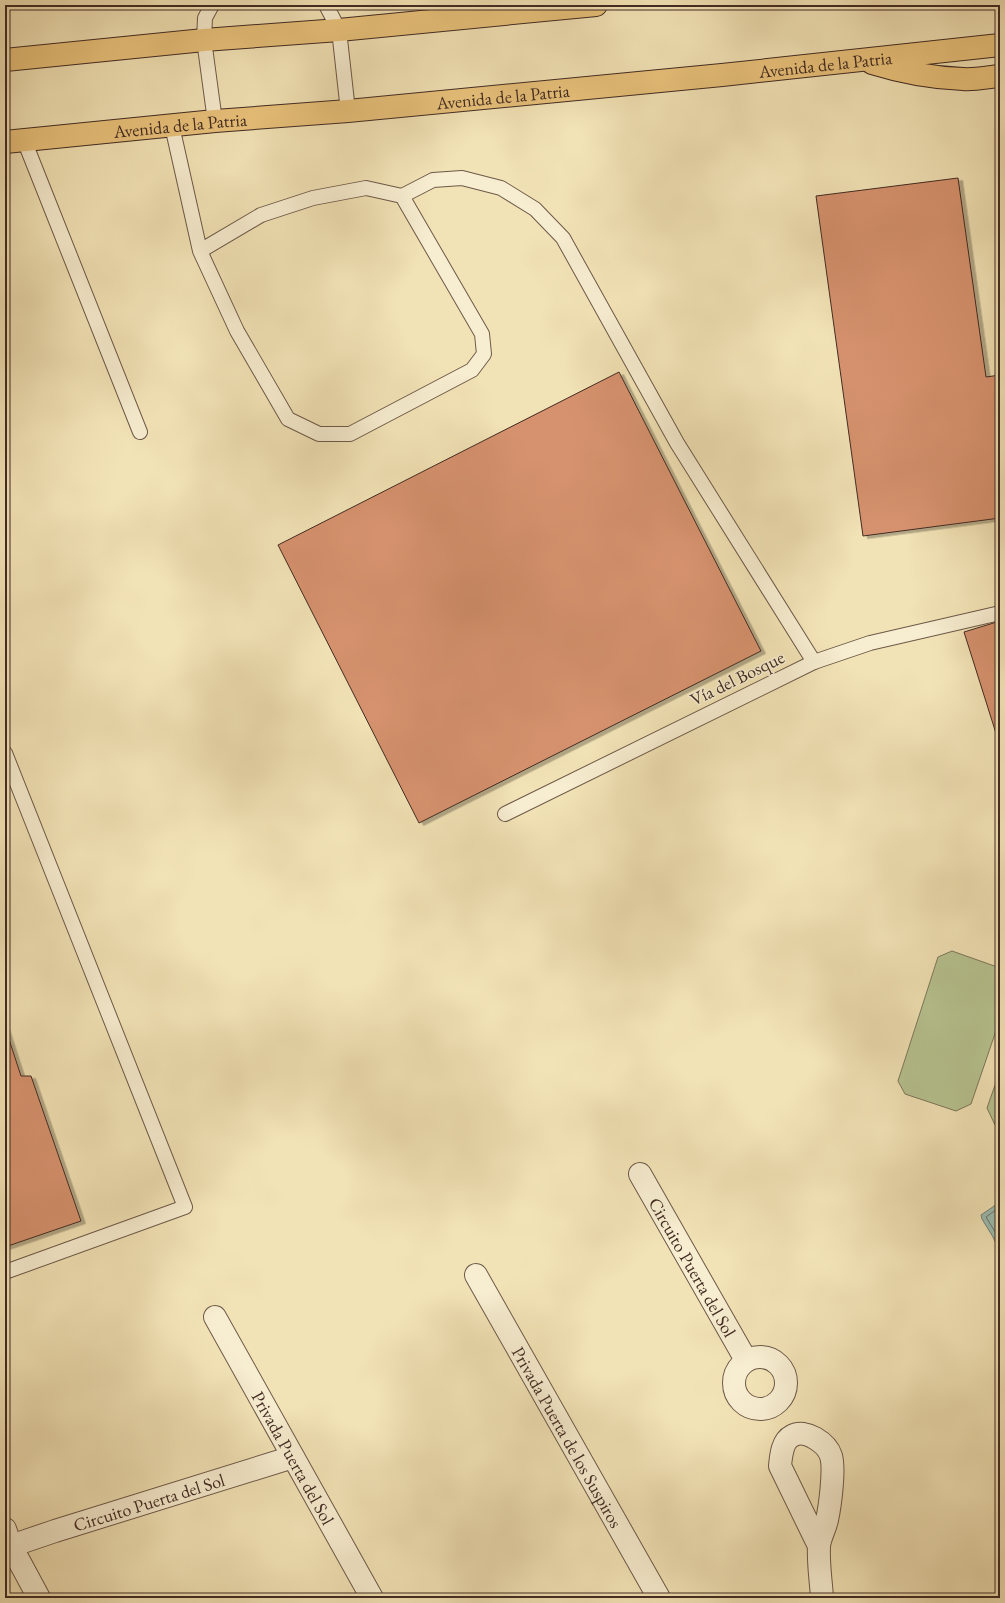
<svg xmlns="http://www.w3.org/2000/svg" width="1005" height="1603" font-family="'EB Garamond',serif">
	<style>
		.green { fill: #b7c491; stroke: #7c785a }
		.water { fill: #9bbeb2; stroke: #778379 }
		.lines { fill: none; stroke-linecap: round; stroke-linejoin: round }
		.shore { stroke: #6e746a; stroke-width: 1 }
		.building { fill: #d6926e; stroke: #412b23; filter: url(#shadow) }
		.service-casing { stroke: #6d5948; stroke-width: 16 }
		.minor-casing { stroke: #6d5948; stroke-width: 24 }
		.primary-casing { stroke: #412b23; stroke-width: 24 }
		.service { stroke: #f7edd0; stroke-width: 14 }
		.minor { stroke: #f7edd0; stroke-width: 22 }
		.primary { stroke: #e9c27b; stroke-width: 22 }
		.labels { text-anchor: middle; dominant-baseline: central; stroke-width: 3; stroke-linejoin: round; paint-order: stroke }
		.street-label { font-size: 18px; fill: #412b23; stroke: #f7edd0 }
	</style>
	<defs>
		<filter id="shadow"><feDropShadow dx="4.5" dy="2.5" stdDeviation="0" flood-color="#0004"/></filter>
	</defs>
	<rect width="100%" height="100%" fill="#f2e3b6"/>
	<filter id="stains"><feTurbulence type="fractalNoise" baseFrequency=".005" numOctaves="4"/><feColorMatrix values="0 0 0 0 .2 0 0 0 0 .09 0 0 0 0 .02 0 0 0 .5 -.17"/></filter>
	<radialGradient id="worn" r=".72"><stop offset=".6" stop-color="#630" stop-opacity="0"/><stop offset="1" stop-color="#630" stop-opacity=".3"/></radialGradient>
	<g class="green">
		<polygon points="952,951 1000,968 1000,1019 971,1104 956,1111 905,1094 898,1081 938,957"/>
		<polygon points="1000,1071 1000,1127 995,1125 987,1108"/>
	</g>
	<polygon class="water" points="1000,1202 1000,1253 993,1237 982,1219 981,1215"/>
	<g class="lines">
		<polyline class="shore" points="1000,1207 986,1217 997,1235 1000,1245"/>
	</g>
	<g class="building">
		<polygon points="958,178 986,377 1000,375 1000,518 863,536 816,196"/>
		<polygon points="619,372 761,651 419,823 278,545"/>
		<polygon points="1000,621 1000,746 964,632"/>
		<polygon points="5,1027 21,1076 31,1076 81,1221 5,1247"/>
	</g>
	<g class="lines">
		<g class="service-casing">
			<g id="service">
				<polyline points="212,5 205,18 204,40 215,121"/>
				<polyline points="326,5 339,30 348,111"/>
				<polyline points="172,126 200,251 237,331 288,419 319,434 350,434 472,370 484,354 482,334 402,196 366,188 313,198 261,215 200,251"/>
				<polyline points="24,140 140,432"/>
				<polyline points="402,196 433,180 462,178 501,188 535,209 563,238 677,443 814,662"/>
				<polyline points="5,753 185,1207 5,1272"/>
				<polyline points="505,814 814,662 870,643 1000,613"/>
			</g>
		</g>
		<g class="minor-casing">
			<g id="minor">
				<path id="s1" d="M640,1174L746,1360"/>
				<path id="s2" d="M476,1275L659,1598"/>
				<path id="s3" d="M215,1317L372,1598"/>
				<circle cx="760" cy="1383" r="26"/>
				<polyline points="5,1529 11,1546 39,1598"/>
				<path d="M819,1546L780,1466C781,1456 782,1441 792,1436C805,1428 827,1443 831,1456C835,1469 830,1506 827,1520C825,1529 820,1537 819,1546C818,1563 821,1581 822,1598"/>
				<path id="s4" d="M5,1548L55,1531L293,1457"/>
			</g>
		</g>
		<g class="primary-casing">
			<g id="primary">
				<polyline points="5,60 204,40 339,30 596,5"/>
				<path d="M872,63C901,72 932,78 963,79C975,80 988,77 1000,76"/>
				<path id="s5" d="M5,142L215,121L348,111L722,75L1000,45"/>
			</g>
		</g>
		<use href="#service" class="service"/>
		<use href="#minor" class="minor"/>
		<use href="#primary" class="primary"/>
	</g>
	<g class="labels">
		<g class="street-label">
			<text stroke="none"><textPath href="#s5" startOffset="824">Avenida de la Patria</textPath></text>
			<text stroke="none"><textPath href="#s5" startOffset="500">Avenida de la Patria</textPath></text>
			<text stroke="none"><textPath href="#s5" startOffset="176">Avenida de la Patria</textPath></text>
			<text transform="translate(737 678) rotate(-26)">Vía del Bosque</text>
			<text stroke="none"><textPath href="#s1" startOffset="107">Circuito Puerta del Sol</textPath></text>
			<text stroke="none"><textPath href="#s2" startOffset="186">Privada Puerta de los Suspiros</textPath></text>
			<text stroke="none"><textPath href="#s3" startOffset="161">Privada Puerta del Sol</textPath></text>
			<text stroke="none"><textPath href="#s4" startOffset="151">Circuito Puerta del Sol</textPath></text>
		</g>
	</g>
	<rect width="1005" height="1603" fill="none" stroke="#f2e3b6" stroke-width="20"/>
	<rect x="6" y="6" width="993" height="1591" fill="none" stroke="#412b23" stroke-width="2"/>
	<rect x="10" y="10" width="985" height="1583" fill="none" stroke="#412b23"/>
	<rect width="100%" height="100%" filter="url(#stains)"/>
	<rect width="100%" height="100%" fill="url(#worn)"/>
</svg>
